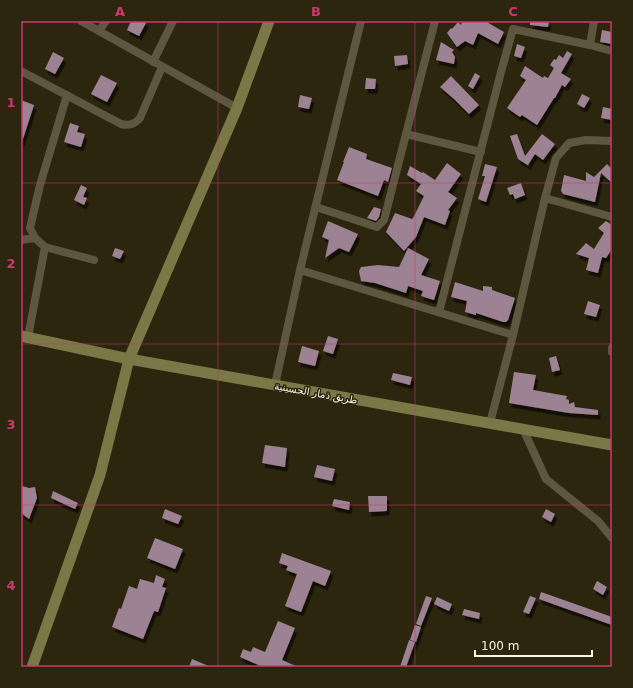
<svg xmlns="http://www.w3.org/2000/svg" width="633" height="688" font-family="'DejaVu Sans',Vazirmatn,sans-serif">
	<style>
		.building { fill: #9c8292; filter: url(#shadow) }
		.lines { fill: none; stroke-linecap: round; stroke-linejoin: round }
		.street { stroke: #5e563e; stroke-width: 8 }
		.secondary { stroke: #797846; stroke-width: 11 }
		.grid { fill: none; stroke: #ca3970; stroke-width: 1; stroke-opacity: 0.55 }
		.labels { text-anchor: middle; dominant-baseline: central; stroke-width: 3; stroke-linejoin: round; paint-order: stroke }
		.street-label { font-size: 10px; fill: #f9f5e7; stroke: #2d260f }
		.neatline { fill: none; stroke: #ca3970; stroke-width: 1.5 }
		.grid-label { font-size: 13px; text-anchor: middle; font-weight: bold; fill: #ca3970 }
	</style>
	<defs>
		<filter id="shadow"><feDropShadow dx="2.5" dy="4.5" stdDeviation="0" flood-color="#0009"/></filter>
	</defs>
	<rect width="100%" height="100%" fill="#2d260f"/>
	<g class="building">
		<polygon points="131,21 147,21 139,36 127,30"/>
		<polygon points="462,21 485,21 504,32 498,44 478,33 473,45 465,41 457,47 447,33 451,28 452,29 458,22 461,25"/>
		<polygon points="530,21 549,21 548,27 530,25"/>
		<polygon points="602,30 612,32 612,44 600,42"/>
		<polygon points="441,42 454,50 452,52 455,57 454,64 436,60"/>
		<polygon points="517,44 525,47 521,58 514,56"/>
		<polygon points="567,51 572,54 561,73 571,79 565,87 562,85 555,98 554,98 537,125 522,115 520,117 507,108 526,80 520,76 525,66 543,78 544,76 548,78 554,68 550,65 554,59 556,60 559,55 563,58"/>
		<polygon points="53,52 64,58 55,74 45,69"/>
		<polygon points="407,55 408,64 395,66 394,56"/>
		<polygon points="475,73 480,76 473,89 468,86"/>
		<polygon points="101,75 117,83 107,102 91,94"/>
		<polygon points="451,76 479,105 469,114 454,99 440,87"/>
		<polygon points="366,78 376,79 375,89 365,89"/>
		<polygon points="582,94 590,98 584,108 577,104"/>
		<polygon points="300,95 312,98 309,109 298,107"/>
		<polygon points="21,100 34,105 22,142 21,141"/>
		<polygon points="603,107 612,109 612,120 601,118"/>
		<polygon points="70,123 79,126 77,132 85,134 81,147 64,142"/>
		<polygon points="517,134 525,156 542,134 555,144 543,160 535,154 528,165 529,166 518,159 510,136"/>
		<polygon points="349,147 367,154 366,159 392,168 388,182 384,180 378,196 337,180 344,162 343,162"/>
		<polygon points="447,163 461,174 448,192 457,198 448,210 450,211 445,225 424,217 416,237 404,251 386,232 395,213 412,219 413,218 424,196 416,191 421,184 407,175 410,166 422,173 423,172 435,180"/>
		<polygon points="485,164 497,167 486,202 478,199 485,176 482,176"/>
		<polygon points="607,164 612,169 612,183 601,173 595,202 563,194 562,192 561,191 564,175 586,181 586,172 594,177"/>
		<polygon points="521,183 525,195 515,199 513,194 510,195 507,188"/>
		<polygon points="81,185 87,188 83,197 87,198 84,205 74,200"/>
		<polygon points="374,207 381,209 379,217 376,221 367,218"/>
		<polygon points="328,221 358,234 349,252 339,248 325,258 329,240 322,237"/>
		<polygon points="606,221 612,225 612,249 606,258 602,257 598,273 586,270 589,258 576,254 586,243 594,249 604,233 598,228"/>
		<polygon points="115,248 124,251 120,259 112,256"/>
		<polygon points="408,248 429,259 421,275 440,281 434,300 421,296 423,291 408,286 406,293 375,283 361,281 359,271 361,267 378,265 399,267"/>
		<polygon points="455,282 483,291 483,286 492,287 492,290 515,298 508,320 506,322 503,322 476,313 476,315 465,312 467,301 451,297"/>
		<polygon points="588,301 600,305 596,317 584,314"/>
		<polygon points="328,336 338,339 333,354 323,351"/>
		<polygon points="302,346 319,351 315,366 298,362"/>
		<polygon points="556,356 560,370 552,372 549,358"/>
		<polygon points="514,372 536,375 533,390 567,396 566,399 569,400 569,404 574,402 575,407 598,410 598,415 569,413 509,403"/>
		<polygon points="393,373 412,377 410,385 391,380"/>
		<polygon points="265,445 287,448 285,467 262,463"/>
		<polygon points="317,465 335,469 332,481 314,477"/>
		<polygon points="22,486 29,488 35,487 37,498 29,519 21,513"/>
		<polygon points="53,491 78,503 75,509 51,498"/>
		<polygon points="368,496 387,496 387,511 369,512"/>
		<polygon points="334,499 350,502 349,510 332,506"/>
		<polygon points="165,509 182,516 178,524 162,518"/>
		<polygon points="546,509 555,514 551,522 542,517"/>
		<polygon points="155,538 183,549 175,569 147,558"/>
		<polygon points="282,553 331,571 325,586 313,581 301,612 285,606 297,574 286,570 288,566 279,563"/>
		<polygon points="156,575 165,579 162,587 166,588 158,612 154,611 143,639 112,627 119,608 121,609 129,586 137,589 140,579 154,583"/>
		<polygon points="597,581 607,587 603,595 593,589"/>
		<polygon points="541,592 612,617 612,625 539,599"/>
		<polygon points="426,596 432,598 421,626 416,624"/>
		<polygon points="530,596 536,598 529,614 523,612"/>
		<polygon points="437,597 452,604 449,611 434,604"/>
		<polygon points="464,609 480,613 479,619 462,615"/>
		<polygon points="278,621 295,628 282,660 298,667 263,667 240,657 243,649 251,652 253,647 265,652"/>
		<polygon points="415,625 421,627 416,642 410,640"/>
		<polygon points="409,640 415,642 406,667 400,667"/>
		<polygon points="192,659 211,667 189,667"/>
	</g>
	<g class="lines">
		<g class="street">
			<polyline points="81,21 237,108"/>
			<polyline points="99,31 106,21"/>
			<polyline points="590,45 612,51"/>
			<polyline points="153,62 173,21"/>
			<path d="M21,71L121,124C129,126 135,124 140,118L162,67"/>
			<polyline points="67,95 40,185 30,228 35,238 45,247 94,260"/>
			<polyline points="406,134 481,152"/>
			<polyline points="545,198 612,217"/>
			<polyline points="316,207 377,227 384,220 435,21"/>
			<polyline points="21,240 35,238"/>
			<polyline points="300,270 361,21"/>
			<polyline points="439,312 501,72 513,29 590,45 594,21"/>
			<polyline points="28,337 45,247"/>
			<polyline points="612,348 612,352"/>
			<polyline points="275,385 300,270 513,335"/>
			<polyline points="490,423 513,335 545,198 556,158 569,143 586,140 612,141"/>
			<polyline points="523,429 546,479 598,521 612,538"/>
		</g>
		<g class="secondary">
			<polyline points="21,336 129,359 612,445"/>
			<polyline points="32,667 100,475 129,359 237,108 269,21"/>
		</g>
	</g>
	<path class="grid" d="M218,21V667M415,21V667M21,183H612M21,344H612M21,505H612"/>
	<g class="labels">
		<g class="street-label">
			<text transform="translate(316 393) rotate(10)">طريق ذمار الحسينية</text>
		</g>
	</g>
	<rect width="633" height="688" fill="none" stroke="#2d260f" stroke-width="44"/>
	<path d="M475 650v6h117v-6" fill="none" stroke="#f9f5e7" stroke-width="2"/>
	<text x="481" y="650" font-size="12" fill="#f9f5e7" stroke="#2d260f" stroke-width="3" paint-order="stroke">100 m</text>
	<rect x="22" y="22" width="589" height="644" class="neatline"/>
	<g class="grid-label">
		<text x="120" y="16">A</text>
		<text x="316" y="16">B</text>
		<text x="513" y="16">C</text>
		<text x="11" y="107">1</text>
		<text x="11" y="268">2</text>
		<text x="11" y="429">3</text>
		<text x="11" y="590">4</text>
	</g>
</svg>
